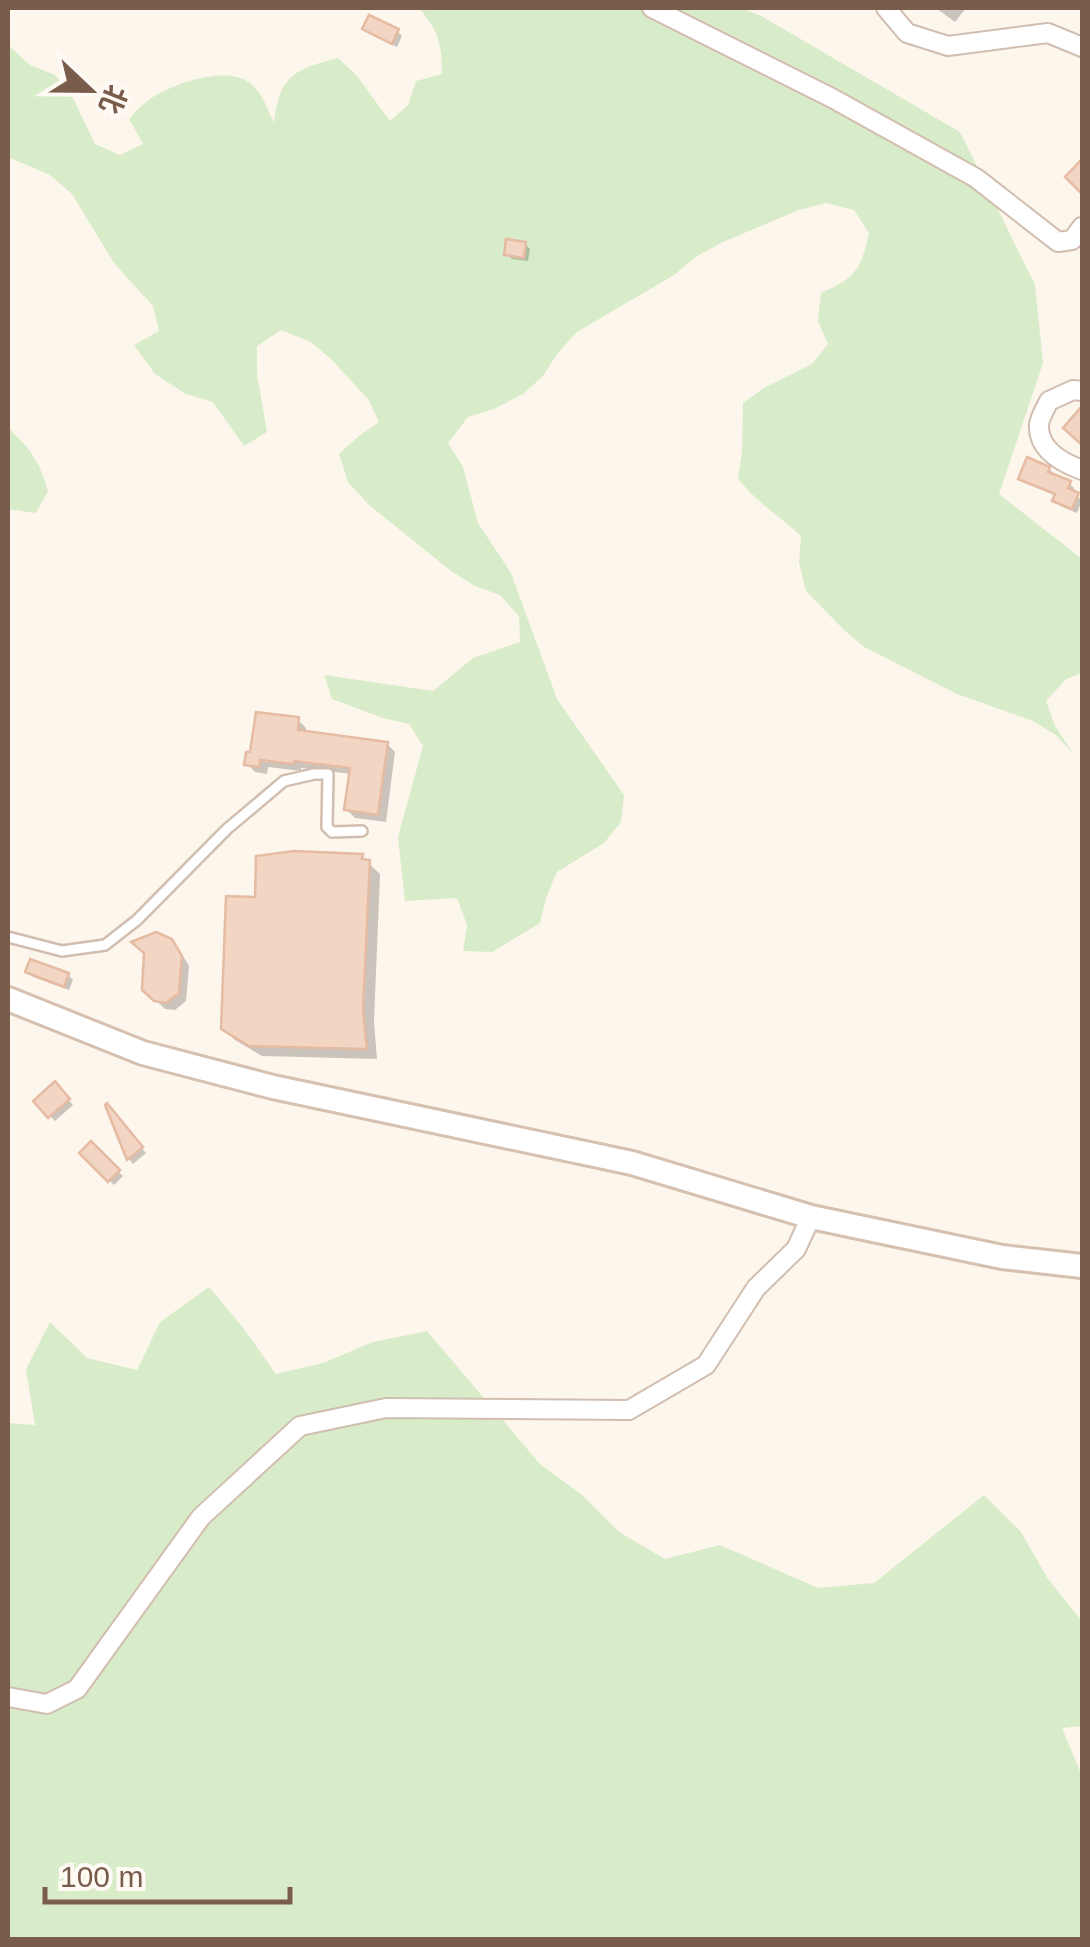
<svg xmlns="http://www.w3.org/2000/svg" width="1090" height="1947" font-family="Helvetica,'Noto Sans SC',sans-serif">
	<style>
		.green { fill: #d8ecc9 }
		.shadow { fill: #0003 }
		.building { fill: #f3d5c3; stroke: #e6bba3; stroke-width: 2.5 }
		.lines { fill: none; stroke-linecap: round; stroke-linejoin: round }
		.lane-casing { stroke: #d1beb0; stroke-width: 14 }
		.street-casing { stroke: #d1beb0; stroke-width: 22 }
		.secondary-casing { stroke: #d6c0b0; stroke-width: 28 }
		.lane { stroke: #fff; stroke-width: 9 }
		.street { stroke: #fff; stroke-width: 18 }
		.secondary { stroke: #fff; stroke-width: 22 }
	</style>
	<rect width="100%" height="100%" fill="#fdf6ec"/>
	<g class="green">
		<path d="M419,8H741L761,16L960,132L1035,285L1043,363L999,494L1082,559V673L1066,679L1046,701L1055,726L1074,755L1056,735L1033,721L957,694L864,647L844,630L806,591L799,563L801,536C779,516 758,503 738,479L742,453L743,403L764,388L812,364L828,344L818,321L821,293C856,278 861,269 869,233L854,210L826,203L799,210L723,242L697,256L674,275L577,332L557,354L543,376L523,394L494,409L468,417L448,443L463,467L478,523L511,573L557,699L624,795L621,822L604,843L557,872L546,898L540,923L492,952L463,951L467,925L457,898L405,901L398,837L423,746L409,724L383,718L332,699L324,675L433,691L473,658L520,642L519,616L500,595L475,586L451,571L369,505L348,482L339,454L359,436L379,422L368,399L331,359L311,342L281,330L257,346V374L267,432L244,446L213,402L186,394L155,374L134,345L159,331L153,306L114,263L72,194L50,175L8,157V45L30,65L55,75L72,96L95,144L120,155L143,144L129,119C134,113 140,107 146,102C168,85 225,64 250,83C263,94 267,108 274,123C280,75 293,70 338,58L357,76L390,121L408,105L416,81L442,74C442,44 438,30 419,8Z"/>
		<path d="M8,428C31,449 39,461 48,491L36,513L8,509Z"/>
		<polygon points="209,1287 244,1329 276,1374 323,1363 373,1342 427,1331 540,1464 582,1495 619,1532 665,1559 720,1545 818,1588 874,1583 984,1495 1021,1532 1048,1579 1082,1621 1082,1726 1062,1728 1082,1776 1082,1939 8,1940 8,1423 35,1425 26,1369 50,1322 87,1358 137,1370 160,1322"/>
	</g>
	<g class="shadow">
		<polygon points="936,8 966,8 955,22"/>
		<polygon points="365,29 397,31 402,36 397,47 370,34"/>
		<polygon points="525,244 530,249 528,261 512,259 507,254"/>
		<polygon points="1048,469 1069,483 1074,488 1072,493 1082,500 1077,513 1060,506 1055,501 1057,496 1026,483 1021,478"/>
		<polygon points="298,720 306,728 306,733 387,744 395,752 386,822 355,818 347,810 352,774 301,768 301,771 268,767 267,774 255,772 247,764"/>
		<polygon points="361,856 380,874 374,1022 377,1059 262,1056 235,1040 224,1028 257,900"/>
		<polygon points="171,942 180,951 189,966 186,1001 175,1010 165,1009 144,989 146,953"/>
		<polygon points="28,972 68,975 73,980 69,990 33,977"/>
		<polygon points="55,1085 73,1105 55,1121 36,1101"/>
		<polygon points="109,1109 146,1153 133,1164 129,1159"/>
		<polygon points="91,1144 123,1176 114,1185 82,1153"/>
	</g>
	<g class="building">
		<polygon points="369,15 399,29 392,44 362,29"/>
		<polygon points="1082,159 1082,194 1065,177"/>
		<polygon points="506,239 526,242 524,258 504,255"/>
		<polygon points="1082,406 1082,445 1063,428"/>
		<polygon points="1027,457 1050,467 1048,472 1071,481 1068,488 1079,493 1072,509 1052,501 1055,494 1018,479"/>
		<polygon points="256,712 299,717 298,730 388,742 378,815 344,810 350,768 294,761 293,764 260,760 259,767 244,765 246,752 250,752"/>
		<polygon points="294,851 363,854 362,859 370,860 363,1009 367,1049 249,1046 221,1029 226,896 255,897 256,856"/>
		<polygon points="156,932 172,939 182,956 179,993 166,1003 154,1001 142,990 144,953 131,942"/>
		<polygon points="30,959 69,973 64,987 25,972"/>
		<polygon points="55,1081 70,1099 48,1118 33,1101"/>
		<polygon points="107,1103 143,1147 127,1160 105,1105"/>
		<polygon points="91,1141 120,1170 108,1182 79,1153"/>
	</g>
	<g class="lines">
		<g class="lane-casing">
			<polyline id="lane" points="8,937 62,951 105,945 137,920 227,829 284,781 314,774 328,774 327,827 332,832 362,831"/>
		</g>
		<g class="street-casing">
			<g id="street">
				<polyline points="652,8 832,98 976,178 1058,242 1072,240 1082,227"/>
				<polyline points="886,8 907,33 948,46 1048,33 1082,47"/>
				<path d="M1082,391L1073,390L1049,401C1046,407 1040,417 1039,424C1037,450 1063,463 1082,470"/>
				<polyline points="8,1697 47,1704 77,1689 201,1517 300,1426 386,1408 629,1410 706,1365 756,1288 796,1249 811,1217"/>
			</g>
		</g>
		<g class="secondary-casing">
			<polyline id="secondary" points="8,999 143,1053 273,1087 632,1163 811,1217 1002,1257 1082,1266"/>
		</g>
		<use href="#lane" class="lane"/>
		<use href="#street" class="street"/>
		<use href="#secondary" class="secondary"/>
	</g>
	<rect width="1090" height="1947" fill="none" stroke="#7a5c4d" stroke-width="20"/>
	<g transform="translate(90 90) rotate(112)" stroke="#fffaf3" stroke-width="8" paint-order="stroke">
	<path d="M0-8L18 38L0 25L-18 38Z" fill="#7a5c4d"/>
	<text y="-15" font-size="28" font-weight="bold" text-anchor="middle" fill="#7a5c4d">北</text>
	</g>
	<path d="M45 1887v15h245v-15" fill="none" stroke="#7a5c4d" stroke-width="5"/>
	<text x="60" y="1887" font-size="30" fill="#7a5c4d" stroke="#fffaf3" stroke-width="8" paint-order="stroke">100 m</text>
</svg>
